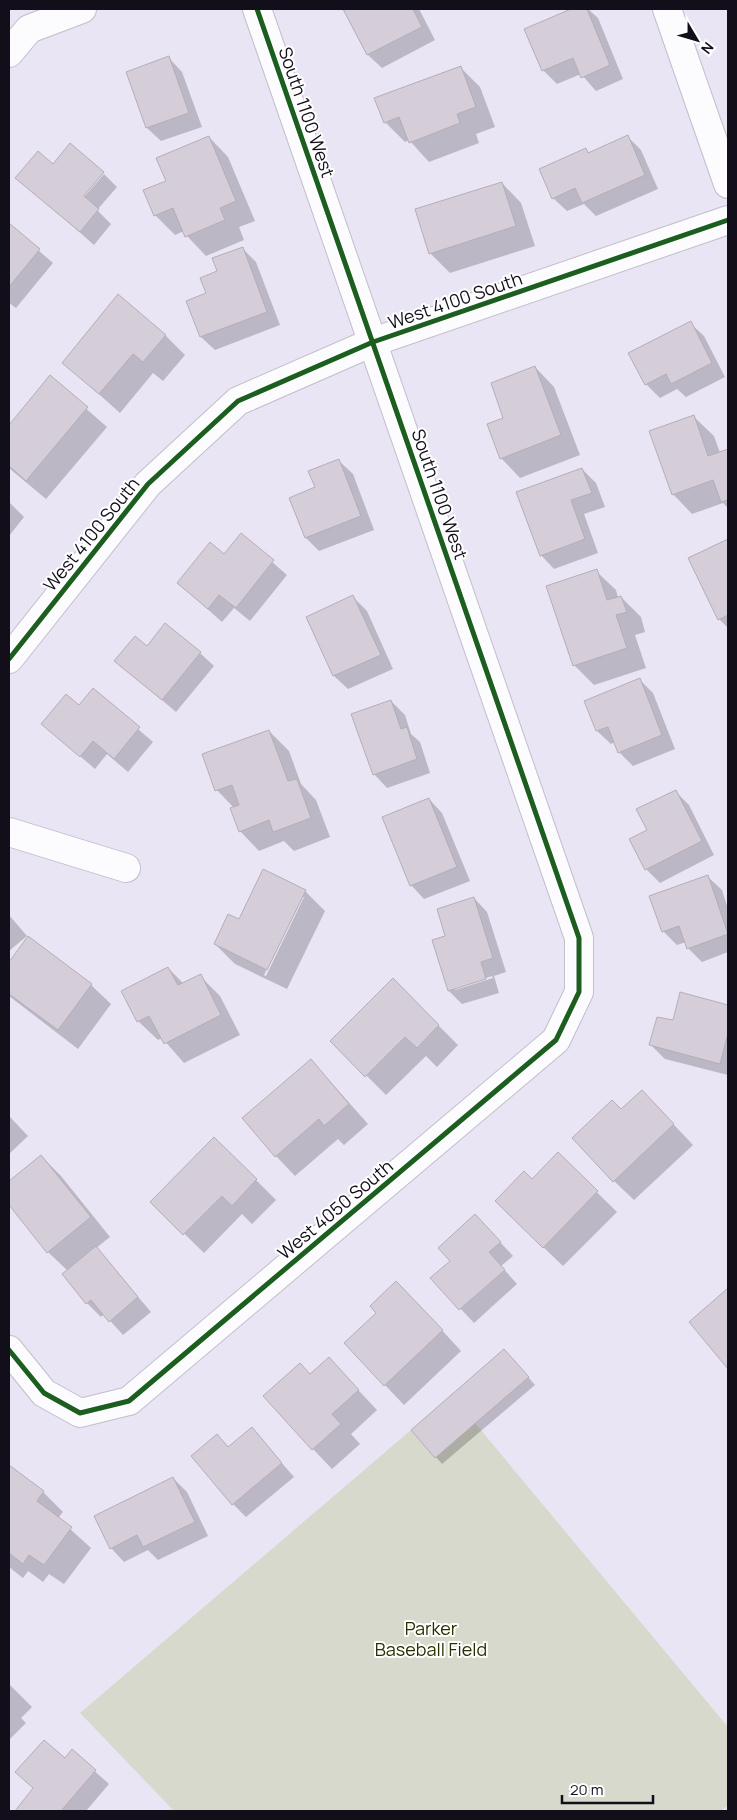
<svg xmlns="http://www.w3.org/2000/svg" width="737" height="1820" font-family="Manrope,sans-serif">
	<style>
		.green { fill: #d7d9cc }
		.shadow { fill: #0003; fill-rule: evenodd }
		.building { fill: #d5cdd8; stroke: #b5adb8 }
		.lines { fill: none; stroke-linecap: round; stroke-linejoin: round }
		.minor-casing { stroke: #c2becc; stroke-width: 30 }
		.minor { stroke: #fcfbfe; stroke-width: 28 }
		.cycleway-casing { stroke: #fff; stroke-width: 8 }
		.cycleway { stroke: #1b5e20; stroke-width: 5 }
		.labels { text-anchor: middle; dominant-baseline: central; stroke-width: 4; stroke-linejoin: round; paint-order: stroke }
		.street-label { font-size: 18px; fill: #120e1a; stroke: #fff }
		.park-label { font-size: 18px; fill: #2b2f00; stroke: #fff }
	</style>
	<rect width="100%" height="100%" fill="#eae5f5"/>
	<polygon class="green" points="475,1423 728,1727 728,1805 721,1811 174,1811 80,1713 411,1430 435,1458"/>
	<g class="shadow">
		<polygon points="345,9 419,9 435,40 382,68 368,55"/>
		<polygon points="574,9 588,9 598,18 623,79 596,91 581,74 557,84 543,70 526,29"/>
		<polygon points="169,58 182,72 202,127 161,141 147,128 127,73"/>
		<polygon points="460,67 480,87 495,127 476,134 479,143 429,162 409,140 405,142 385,122"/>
		<polygon points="209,137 228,157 255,221 239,227 244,240 206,256 187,236 184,231 175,235 155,215 168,182"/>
		<polygon points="628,137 641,150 658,189 596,216 584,204 567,211 553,198 586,150 590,154"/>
		<polygon points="53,165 80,202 104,174 117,187 97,210 111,224 94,245 17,177"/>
		<polygon points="502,183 521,203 535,246 450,273 430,253"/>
		<polygon points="9,225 53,263 16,308 9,303"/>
		<polygon points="242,248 256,262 280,325 215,350 201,337 207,294 218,272"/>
		<polygon points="690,323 704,336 725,377 686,397 677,389 660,398 646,384"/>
		<polygon points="165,335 185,355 163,381 153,373 120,413 63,362"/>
		<polygon points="535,367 554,387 580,455 520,478 501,458 505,418"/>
		<polygon points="50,377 107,427 46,499 9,468 9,427"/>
		<polygon points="694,417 714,436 720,453 728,450 728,508 723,503 692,514 673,494"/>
		<polygon points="339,461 353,474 374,530 319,551 306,538 316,488"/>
		<polygon points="582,469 596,483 605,507 584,514 598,553 554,569 541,555"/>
		<polygon points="9,502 24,517 9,536"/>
		<polygon points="241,535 287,575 250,621 234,608 222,622 178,583 224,555"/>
		<polygon points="728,540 728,628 719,619 690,558"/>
		<polygon points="596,571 616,590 618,598 621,597 641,617 645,632 635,635 646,668 594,685 574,665"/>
		<polygon points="353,597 367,611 393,669 348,689 334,676 308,617"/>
		<polygon points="147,648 200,653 214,666 176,712 116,661"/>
		<polygon points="640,680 653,693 675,749 633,766 619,752 615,742 611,744 597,731"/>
		<polygon points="93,690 153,742 128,772 107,754 95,769 43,724 79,707"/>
		<polygon points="391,701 405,715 411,734 420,742 430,773 387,788 374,774"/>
		<polygon points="269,731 289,751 301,784 316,800 330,837 294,851 284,841 259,851 240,831 234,808 217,790"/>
		<polygon points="675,791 689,805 714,855 660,883 646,869 648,830"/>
		<polygon points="429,799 442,813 470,881 424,899 411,885"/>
		<polygon points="708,877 722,890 728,909 728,952 702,962 688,948 686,942 677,945 663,931"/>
		<path d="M305,891L325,911L287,989L235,964L215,944L239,921ZM301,897H304L266,976L264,975Z"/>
		<path d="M474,898L487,912L506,972L494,976L499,993L462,1004L449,991L447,936ZM492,976L493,978L455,990V988Z"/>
		<polygon points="9,915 27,936 9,951"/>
		<polygon points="28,938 91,985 111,1004 78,1049 9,996 9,964"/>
		<polygon points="168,968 184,984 200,976 220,996 240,1035 184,1063 162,1038 158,1040 138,1021"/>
		<polygon points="393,980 458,1045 437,1067 426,1056 386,1095 332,1041"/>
		<polygon points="681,994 728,1006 728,1075 665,1059 651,1045 674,1022"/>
		<polygon points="311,1060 368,1124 344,1145 338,1139 295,1176 276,1156"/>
		<polygon points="621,1111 661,1111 693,1145 634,1200 614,1181"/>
		<polygon points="9,1116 28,1136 9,1154"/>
		<polygon points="214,1138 276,1200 252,1224 242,1214 204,1253 152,1202"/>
		<polygon points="558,1154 617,1212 563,1266 516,1221 532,1180"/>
		<polygon points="41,1156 61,1176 110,1237 96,1248 151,1312 123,1335 104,1314 101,1317 87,1303 64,1274 68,1271 48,1252 9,1203 9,1183"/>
		<polygon points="475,1215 513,1256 501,1266 517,1284 474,1323 432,1278 451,1261"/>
		<polygon points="728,1290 728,1367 690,1323"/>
		<polygon points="416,1302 461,1351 404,1405 385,1385"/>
		<polygon points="511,1357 535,1385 442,1464 436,1457"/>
		<polygon points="329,1359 377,1410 351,1434 360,1444 332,1469 313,1449 311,1375"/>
		<polygon points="252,1429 294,1477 246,1517 233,1504 217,1436 230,1448"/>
		<polygon points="9,1467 43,1492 63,1512 58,1518 91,1548 64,1584 49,1574 43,1582 28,1571 23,1578 9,1567"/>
		<polygon points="173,1478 187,1492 208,1536 158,1560 148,1550 124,1562 111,1548"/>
		<polygon points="9,1684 32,1707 21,1718 26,1723 9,1740"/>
		<polygon points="72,1751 109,1784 86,1811 16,1811"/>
	</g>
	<g class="building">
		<polygon points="343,9 413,9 422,27 367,55"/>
		<polygon points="571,9 587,9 610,65 581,78 573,58 542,71 524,29"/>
		<polygon points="169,56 189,113 146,128 126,72"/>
		<polygon points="461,66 476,107 457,114 460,123 409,143 399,117 384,123 374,98"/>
		<polygon points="628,135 645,175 582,203 575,188 552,199 539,169 586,148 588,153"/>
		<polygon points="209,136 236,201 220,208 225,220 185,237 173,208 154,216 143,190 166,181 156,158"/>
		<polygon points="70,143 104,172 84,196 99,209 80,232 15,178 38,151 53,164"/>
		<polygon points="502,182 516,226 429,254 415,209"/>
		<polygon points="9,223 40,249 9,287"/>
		<polygon points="243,247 267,312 200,337 186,301 206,293 200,278 217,271 212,258"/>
		<polygon points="118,294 166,335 143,362 133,354 99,394 62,363"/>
		<polygon points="691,321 712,363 671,384 666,374 645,385 628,353"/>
		<polygon points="535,366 561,435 500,459 487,424 503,418 491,383"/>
		<polygon points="50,375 88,407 26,481 9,466 9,425"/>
		<polygon points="694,415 708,456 728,449 728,500 721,502 713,480 672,495 649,431"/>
		<polygon points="339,459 361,516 305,538 289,498 315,487 308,471"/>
		<polygon points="582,468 592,493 571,500 585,539 540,556 516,492"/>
		<polygon points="241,533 274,560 236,608 219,595 208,609 177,583 210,542 224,554"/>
		<polygon points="728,539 728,615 718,620 688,558"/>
		<polygon points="597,569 607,600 621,596 627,612 616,615 627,648 573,666 546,586"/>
		<polygon points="353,595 381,655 333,676 306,617"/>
		<polygon points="165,623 201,652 162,700 114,661 135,636 147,646"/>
		<polygon points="640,678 662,735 618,753 608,727 596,731 584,701"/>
		<polygon points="93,688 140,727 114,759 93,741 80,757 41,724 66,694 79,705"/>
		<polygon points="391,700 401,729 407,727 417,759 373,775 351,714"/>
		<polygon points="269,730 288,781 297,779 311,818 273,832 269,820 239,832 230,808 239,805 232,785 215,791 202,754"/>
		<polygon points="676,790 702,841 645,870 629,839 647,830 636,809"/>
		<polygon points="429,798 457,867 410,886 382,817"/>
		<polygon points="263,869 306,890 267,970 214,944 228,914 239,919"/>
		<polygon points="708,875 728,934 687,949 679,926 662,932 649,896"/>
		<polygon points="474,897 493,958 481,962 486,979 448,991 432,940 445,936 437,909"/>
		<polygon points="28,936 92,984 58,1030 9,994 9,962"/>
		<polygon points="168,967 178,985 201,974 221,1015 164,1044 149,1016 137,1022 121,991"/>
		<polygon points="393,978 439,1025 417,1048 405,1037 365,1077 330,1041"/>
		<polygon points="680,992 728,1005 728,1033 720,1064 649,1045 657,1017 673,1020"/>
		<polygon points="311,1059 349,1104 324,1126 319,1119 275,1157 242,1118"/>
		<polygon points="642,1090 674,1124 613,1182 572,1138 612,1100 621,1109"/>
		<polygon points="214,1137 257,1179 232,1206 222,1196 183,1235 150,1202"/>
		<polygon points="558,1152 598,1191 543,1248 495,1201 524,1171 532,1179"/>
		<polygon points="41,1155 91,1217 47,1253 9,1205 9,1181"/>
		<polygon points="475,1214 501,1242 489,1252 505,1270 459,1310 430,1278 450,1261 438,1248"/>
		<polygon points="96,1246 138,1297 109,1322 91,1300 86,1304 62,1274"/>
		<polygon points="396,1281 443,1330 384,1386 344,1343 376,1313 370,1306"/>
		<polygon points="728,1288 728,1369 689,1322"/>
		<polygon points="504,1349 529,1377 435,1458 411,1430"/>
		<polygon points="329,1357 359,1390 332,1414 341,1424 312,1450 263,1396 300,1363 310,1374"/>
		<polygon points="252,1427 282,1463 232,1505 191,1456 217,1434 228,1447"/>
		<polygon points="9,1465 44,1491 37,1501 72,1527 44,1565 29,1555 23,1564 9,1553"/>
		<polygon points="173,1477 195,1522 143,1547 137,1535 110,1549 94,1516"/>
		<polygon points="44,1740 65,1758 72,1749 96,1770 61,1811 15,1811 33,1788 15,1772"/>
	</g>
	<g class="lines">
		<g class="minor-casing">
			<g id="minor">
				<polyline points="667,9 728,184"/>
				<polyline points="9,53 29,29 82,9"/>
				<polyline points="9,659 148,484 238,401 373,342 728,220"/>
				<polyline points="9,832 126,868"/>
				<polyline points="9,1350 44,1393 80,1413 129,1401 556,1040 579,992 579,938 257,9"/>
			</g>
		</g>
		<use href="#minor" class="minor"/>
		<g class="cycleway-casing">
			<g id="cycleway">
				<polyline points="9,659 148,484 238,401 373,342 728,220"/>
				<polyline points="9,1350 44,1393 80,1413 129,1401 556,1040 579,992 579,938 257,9"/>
			</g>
		</g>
		<use href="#cycleway" class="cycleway"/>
	</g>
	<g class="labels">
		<g class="street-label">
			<text transform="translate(307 112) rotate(71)">South 1100 West</text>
			<text transform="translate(455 300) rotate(-19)">West 4100 South</text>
			<text transform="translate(440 494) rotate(71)">South 1100 West</text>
			<text transform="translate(91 534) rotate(-51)">West 4100 South</text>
			<text transform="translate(335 1209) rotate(-40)">West 4050 South</text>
		</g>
		<g class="park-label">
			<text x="431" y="1628">Parker<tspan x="431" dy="21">Baseball Field</tspan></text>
		</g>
	</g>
	<rect width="737" height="1820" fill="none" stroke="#120e1a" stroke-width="20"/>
	<g transform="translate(697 40) rotate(128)" stroke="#ffffff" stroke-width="4" paint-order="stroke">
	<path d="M0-4L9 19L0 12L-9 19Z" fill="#120e1a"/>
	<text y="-8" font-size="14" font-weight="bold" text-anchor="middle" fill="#120e1a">N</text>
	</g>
	<path d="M562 1795v8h91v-8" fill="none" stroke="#120e1a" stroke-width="2.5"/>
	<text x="570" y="1795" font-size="15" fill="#120e1a" stroke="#ffffff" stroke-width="4" paint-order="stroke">20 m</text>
</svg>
